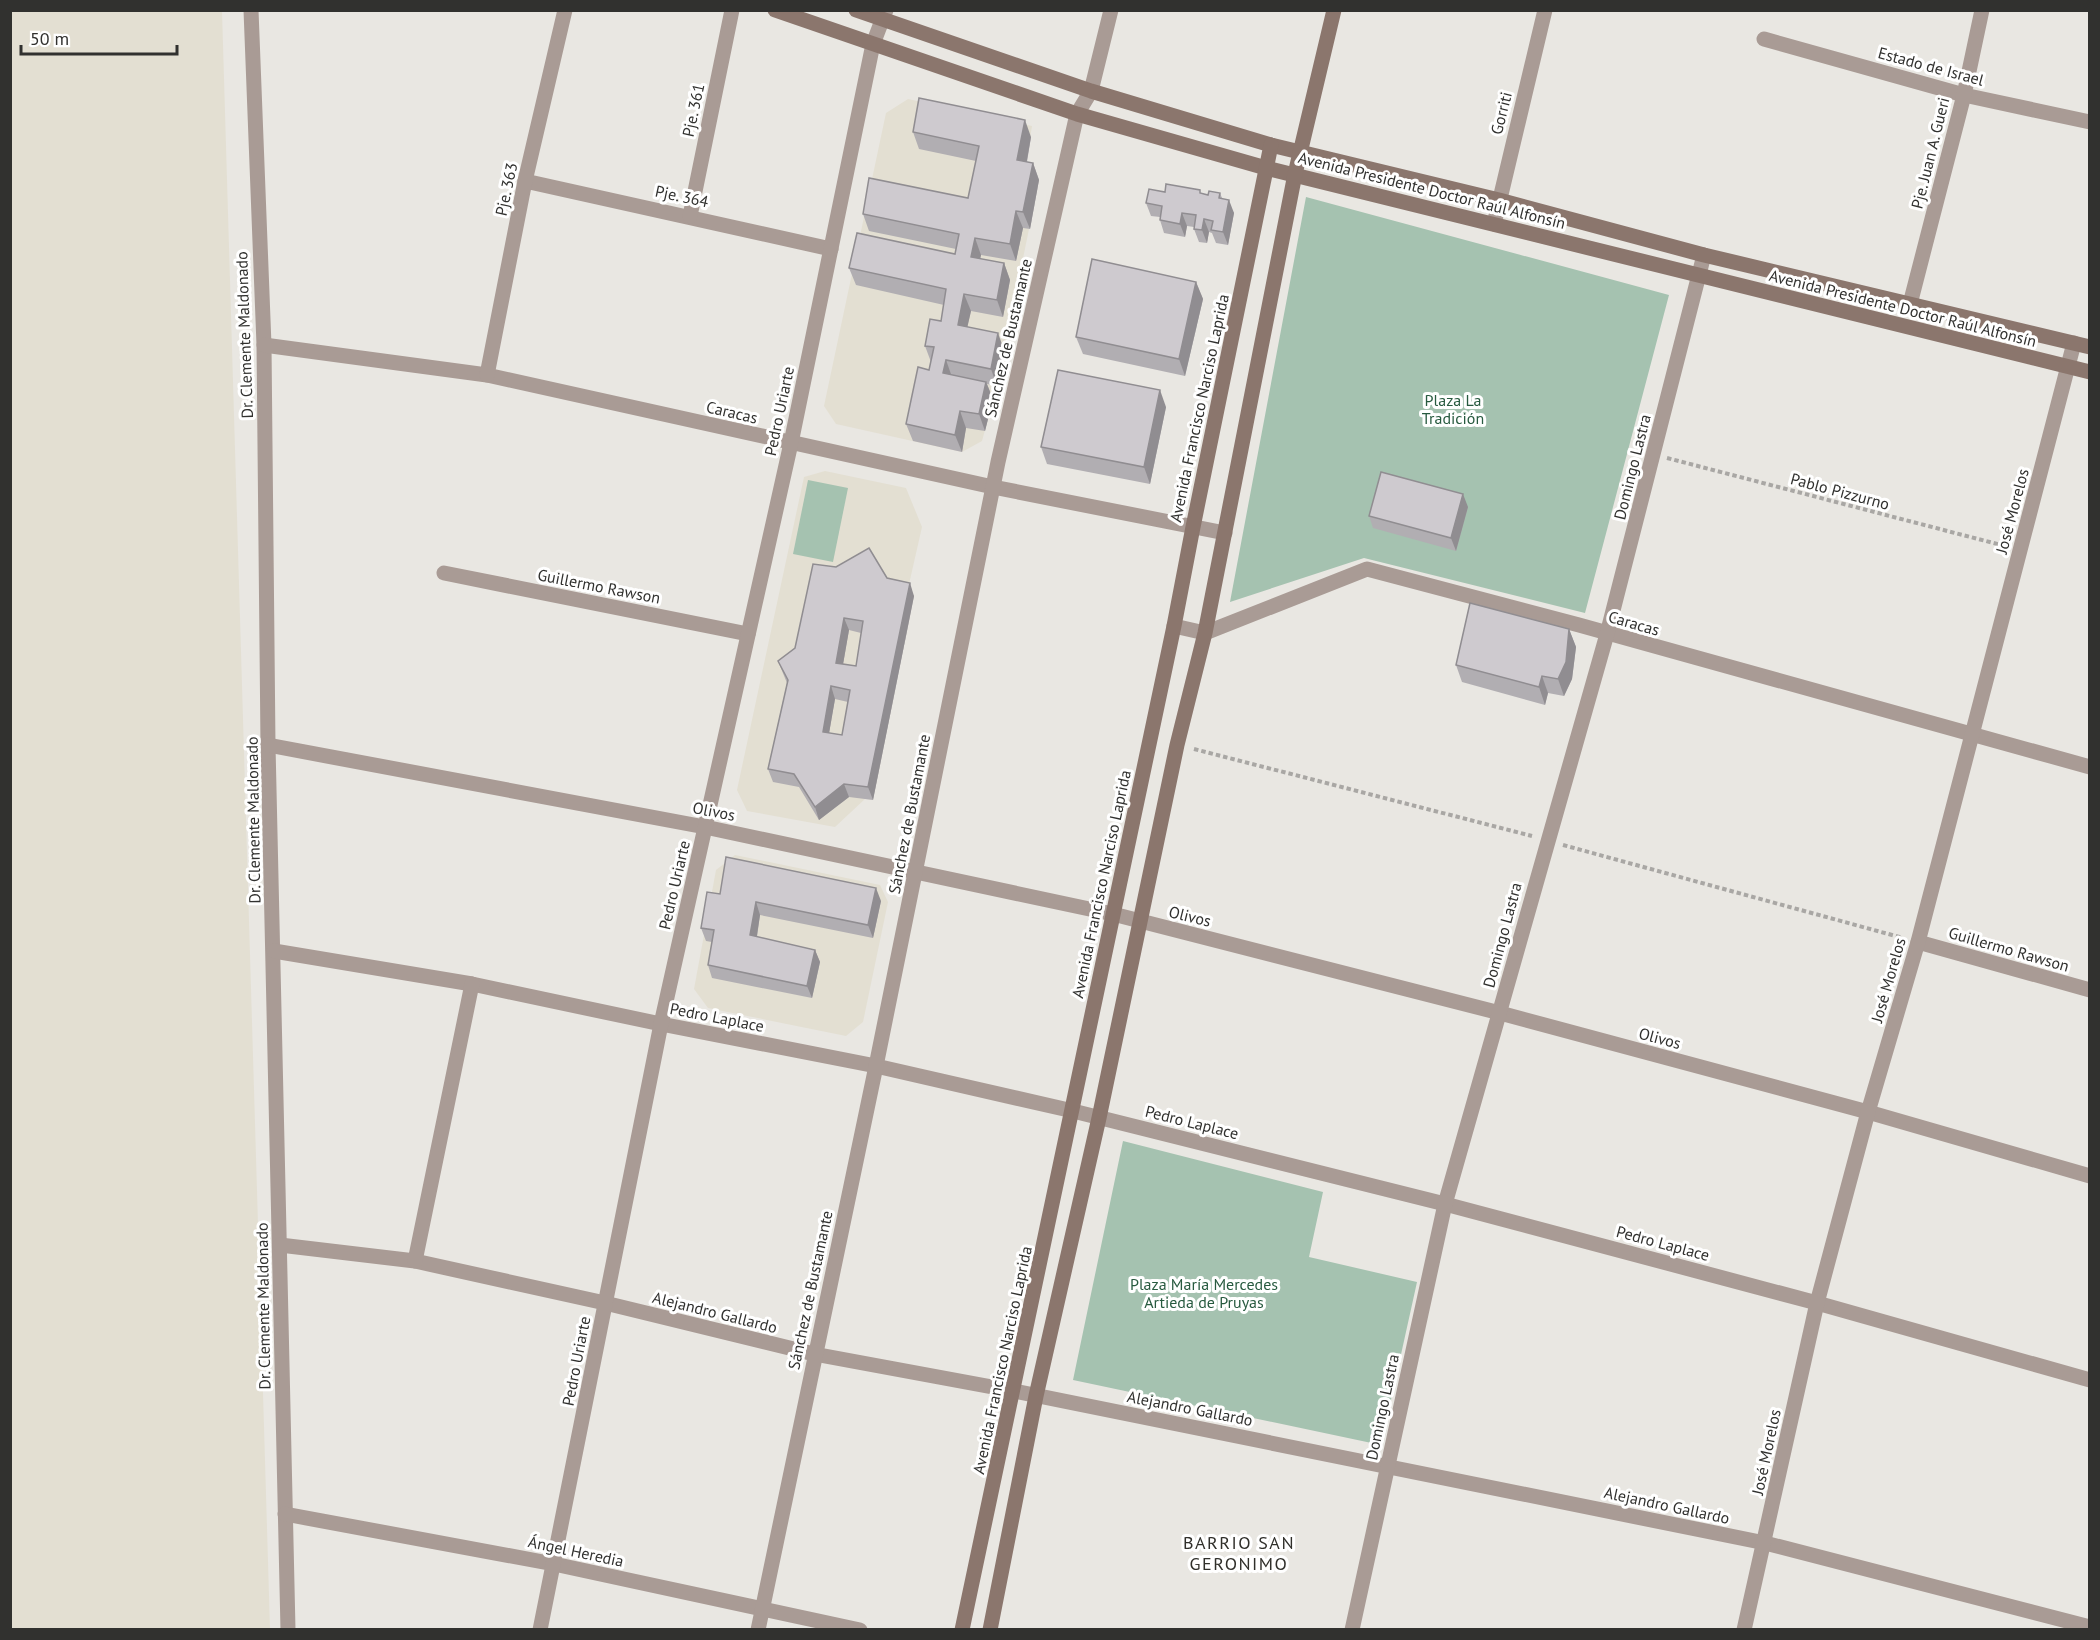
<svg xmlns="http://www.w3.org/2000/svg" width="2100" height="1640" font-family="'PT Sans',sans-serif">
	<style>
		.built { fill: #e3dfd2 }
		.green { fill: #a5c2b0 }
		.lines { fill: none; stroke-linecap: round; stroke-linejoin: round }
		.path { stroke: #a9a7a4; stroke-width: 4; stroke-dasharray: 4.5 3; stroke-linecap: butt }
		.street { stroke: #a99b95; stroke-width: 15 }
		.secondary { stroke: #8b766d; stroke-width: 15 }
		.wall { fill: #b1aeb2; fill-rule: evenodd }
		.shaded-wall { fill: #908d91 }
		.building { fill: #cecacf; stroke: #908d91; stroke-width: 1.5; fill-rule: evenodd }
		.labels { text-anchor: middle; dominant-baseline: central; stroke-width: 6; stroke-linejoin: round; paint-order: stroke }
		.street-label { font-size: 16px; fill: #31312f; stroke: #fff }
		.park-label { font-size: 16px; fill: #275a3f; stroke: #fff }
		.neighbourhood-label { font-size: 18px; letter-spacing: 1.5px; fill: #302f2a; stroke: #fff }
	</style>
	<rect width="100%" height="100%" fill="#e9e7e2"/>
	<g class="built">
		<polygon points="11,10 222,11 270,1629 11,1629"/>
		<polygon points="908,99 1032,126 1024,177 1039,180 997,386 982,441 962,452 836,424 824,406 886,113"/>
		<polygon points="825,471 906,488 922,527 907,593 914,596 873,800 865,799 835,827 747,811 737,790 804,477"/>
		<polygon points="735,855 880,885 888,902 863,1022 846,1036 708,1008 694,989 716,870"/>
	</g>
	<g class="green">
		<polygon points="1306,197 1669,295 1585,613 1364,558 1230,602"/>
		<polygon points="808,480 848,488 833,562 793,554"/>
		<polygon points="1123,1141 1323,1192 1309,1257 1417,1282 1381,1445 1073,1380"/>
	</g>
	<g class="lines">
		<g class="path">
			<polyline points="1667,458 2005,546"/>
			<polyline points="1194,749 1532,836"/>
			<polyline points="1563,845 1903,938"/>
		</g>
		<g class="street">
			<polyline points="251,10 264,345 268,745 288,1630"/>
			<polyline points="1764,39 1964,95 2090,122"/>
			<polyline points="525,181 831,249"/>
			<polyline points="690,216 732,10"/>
			<polyline points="1494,224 1545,10"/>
			<polyline points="1910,304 1964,95 1982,10"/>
			<polyline points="264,345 487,375 993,487 1225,533"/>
			<polyline points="487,375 525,181 565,10"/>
			<polyline points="444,573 748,634"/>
			<polyline points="1174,626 1205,633 1367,569 1579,625 2090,767"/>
			<polyline points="268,745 705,827 1113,914 1500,1013 1868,1112 2090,1176"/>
			<polyline points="1918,942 2090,990"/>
			<polyline points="274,951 472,984 661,1024 876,1066 1073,1111 1445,1204 1817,1303 2090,1380"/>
			<polyline points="280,1245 415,1261 605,1303 814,1354 1014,1391 1765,1543 2090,1627"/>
			<polyline points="415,1261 472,984"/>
			<polyline points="285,1514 554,1564 860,1630"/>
			<polyline points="540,1630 661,1024 791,443 873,44 886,10"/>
			<polyline points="758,1630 876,1066 998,462 1077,114 1091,91 1111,10"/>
			<polyline points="1352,1630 1445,1204 1607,634 1704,255"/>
			<polyline points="1744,1630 1817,1303 1868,1112 1918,942 2074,343"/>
		</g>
		<g class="secondary">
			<polyline points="775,10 1077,114 1266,168 2090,372"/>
			<polyline points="856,10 1091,91 1271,145 1499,200 1704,255 2090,347"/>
			<polyline points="962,1630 1174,626 1193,527 1271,145"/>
			<polyline points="990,1630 1036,1396 1099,1118 1177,745 1205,633 1295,174 1334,10"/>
		</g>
	</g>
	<g class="wall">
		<polygon points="913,132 1031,137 1027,162 1033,163 1039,180 1030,229 1023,228 1016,261 981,255 980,259 1004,263 1010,280 1003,317 971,311 967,327 1004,350 997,386 987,384 993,399 985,431 966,428 962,452 913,441 906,424 929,370 931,362 925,346 941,321 944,305 856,285 849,268 955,254 956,249 869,231 863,214 968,198 976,161 919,149"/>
		<polygon points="1165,192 1201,194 1208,195 1220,193 1222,198 1234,213 1228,245 1216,243 1212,233 1209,232 1207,243 1199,242 1194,229 1194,227 1187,226 1185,237 1164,233 1160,220 1160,217 1151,216 1146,203"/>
		<polygon points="1196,282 1203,299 1185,376 1083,354 1076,337"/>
		<polygon points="1166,407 1150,484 1047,464 1041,447"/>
		<polygon points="1468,507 1456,551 1373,528 1369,516"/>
		<path d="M887,578L914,596L873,800L849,797L819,820L799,787L773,782L768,769L787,683L778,661ZM849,630L861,633L856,666L843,664ZM835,699L848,702L842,735L829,733Z"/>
		<polygon points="1569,629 1576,647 1572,679 1564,696 1548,693 1545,705 1462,682 1456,665"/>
		<polygon points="720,894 881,901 873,938 760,915 757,937 815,950 820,962 812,998 712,978 708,965 712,942 706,941 701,928"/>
	</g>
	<g class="shaded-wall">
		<polygon points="1025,120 1031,137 1024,177 1017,160"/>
		<polygon points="1033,163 1039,180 1030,229 1023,212"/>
		<polygon points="1229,200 1234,213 1228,245 1223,232"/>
		<polygon points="1016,211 1023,228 1016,261 1010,244"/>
		<polygon points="1182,213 1187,226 1185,237 1180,224"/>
		<polygon points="1204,219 1209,232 1207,243 1202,230"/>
		<polygon points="975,238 981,255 977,274 971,257"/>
		<polygon points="1004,263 1010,280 1003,317 997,300"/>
		<polygon points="1196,282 1203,299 1185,376 1179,359"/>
		<polygon points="964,294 971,311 964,342 958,325"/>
		<polygon points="998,333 1004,350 997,386 991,369"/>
		<polygon points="946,360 952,377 943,373"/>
		<polygon points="986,382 993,399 985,431 979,414"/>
		<polygon points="1160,390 1166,407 1150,484 1144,467"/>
		<polygon points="960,411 966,428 962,452 955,435"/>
		<polygon points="1463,494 1468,507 1456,551 1451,538"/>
		<polygon points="910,583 914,596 873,800 868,787"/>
		<polygon points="844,618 849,630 841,676 836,663"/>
		<polygon points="1569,629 1576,647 1572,679 1564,696 1558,679"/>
		<polygon points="1542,676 1548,693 1545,705 1539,687"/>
		<polygon points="831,686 835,699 827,745 823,732"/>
		<polygon points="844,784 849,797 819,820 815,807"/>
		<polygon points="876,888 881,901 873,938 868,925"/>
		<polygon points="756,902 760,915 755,948 750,935"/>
		<polygon points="815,950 820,962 812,998 807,986"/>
	</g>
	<g class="building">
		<polygon points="919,98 1025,120 1017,160 1033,163 1023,212 1016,211 1010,244 975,238 971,257 1004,263 997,300 964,294 958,325 998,333 991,369 946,360 943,373 986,382 979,414 960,411 955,435 906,424 918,367 929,370 934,347 925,346 930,319 941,321 946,289 849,268 857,233 955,254 959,234 863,214 869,178 968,198 979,146 913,132"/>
		<polygon points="1166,184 1200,190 1200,193 1208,195 1209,191 1220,193 1219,198 1229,200 1223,232 1211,230 1213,221 1204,219 1202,230 1194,229 1196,215 1182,213 1180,224 1160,220 1162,206 1146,203 1149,189 1165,192"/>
		<polygon points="1092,259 1196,282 1179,359 1076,337"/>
		<polygon points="1058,370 1160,390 1144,467 1041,447"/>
		<polygon points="1381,472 1463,494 1451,538 1369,516"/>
		<path d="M869,548L887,578L910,583L868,787L844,784L815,807L794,774L768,769L788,680L778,661L795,648L813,564L836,567ZM844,618L863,621L856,666L836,663ZM831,686L850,690L842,735L823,732Z"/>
		<polygon points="1470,603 1569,629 1566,662 1558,679 1542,676 1539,687 1456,665"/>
		<polygon points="726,857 876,888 868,925 756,902 750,935 815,950 807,986 708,965 714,930 701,928 707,892 720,894"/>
	</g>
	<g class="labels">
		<g class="street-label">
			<text transform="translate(1931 66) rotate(15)">Estado de Israel</text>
			<text transform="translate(693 110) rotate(-78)">Pje. 361</text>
			<text transform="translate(1501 113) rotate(-76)">Gorriti</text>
			<text transform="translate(1930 153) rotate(-76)">Pje. Juan A. Gueri</text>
			<text transform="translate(506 189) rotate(-78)">Pje. 363</text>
			<text transform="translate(1432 190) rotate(14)">Avenida Presidente Doctor Raúl Alfonsín</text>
			<text transform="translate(682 196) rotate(12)">Pje. 364</text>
			<text transform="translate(1903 308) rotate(14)">Avenida Presidente Doctor Raúl Alfonsín</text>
			<text transform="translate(244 335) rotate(-92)">Dr. Clemente Maldonado</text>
			<text transform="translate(1008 338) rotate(-77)">Sánchez de Bustamante</text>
			<text transform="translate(1199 408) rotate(-78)">Avenida Francisco Narciso Laprida</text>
			<text transform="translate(779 411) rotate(-78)">Pedro Uriarte</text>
			<text transform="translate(732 412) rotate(13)">Caracas</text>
			<text transform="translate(1632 467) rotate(-76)">Domingo Lastra</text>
			<text transform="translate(1840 491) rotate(15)">Pablo Pizzurno</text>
			<text transform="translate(2012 511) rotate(-75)">José Morelos</text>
			<text transform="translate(599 586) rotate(11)">Guillermo Rawson</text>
			<text transform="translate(1634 623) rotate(16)">Caracas</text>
			<text transform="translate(714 811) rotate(11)">Olivos</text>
			<text transform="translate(909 814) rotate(-79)">Sánchez de Bustamante</text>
			<text transform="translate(253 820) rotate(-91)">Dr. Clemente Maldonado</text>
			<text transform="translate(1101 884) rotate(-78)">Avenida Francisco Narciso Laprida</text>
			<text transform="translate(674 885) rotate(-77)">Pedro Uriarte</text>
			<text transform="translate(1190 916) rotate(14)">Olivos</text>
			<text transform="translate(1502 935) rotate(-75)">Domingo Lastra</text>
			<text transform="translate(2009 949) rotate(16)">Guillermo Rawson</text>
			<text transform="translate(1888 980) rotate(-74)">José Morelos</text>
			<text transform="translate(717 1017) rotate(11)">Pedro Laplace</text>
			<text transform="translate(1660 1038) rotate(15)">Olivos</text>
			<text transform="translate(1192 1122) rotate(14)">Pedro Laplace</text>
			<text transform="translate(1663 1243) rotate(15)">Pedro Laplace</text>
			<text transform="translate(810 1290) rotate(-78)">Sánchez de Bustamante</text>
			<text transform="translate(263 1306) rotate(-91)">Dr. Clemente Maldonado</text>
			<text transform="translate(715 1312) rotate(14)">Alejandro Gallardo</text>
			<text transform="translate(1002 1360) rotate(-78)">Avenida Francisco Narciso Laprida</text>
			<text transform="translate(576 1361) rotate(-79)">Pedro Uriarte</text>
			<text transform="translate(1382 1407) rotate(-78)">Domingo Lastra</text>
			<text transform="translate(1190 1408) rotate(11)">Alejandro Gallardo</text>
			<text transform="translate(1766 1452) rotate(-78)">José Morelos</text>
			<text transform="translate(1667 1505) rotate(12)">Alejandro Gallardo</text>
			<text transform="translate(576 1551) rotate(12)">Ángel Heredia</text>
		</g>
		<g class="park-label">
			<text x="1453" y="400">Plaza La<tspan x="1453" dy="18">Tradición</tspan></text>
			<text x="1204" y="1284">Plaza María Mercedes<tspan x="1204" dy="18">Artieda de Pruyas</tspan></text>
		</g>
		<g class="neighbourhood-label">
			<text x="1239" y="1542">BARRIO SAN<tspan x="1239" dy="21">GERONIMO</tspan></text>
		</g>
	</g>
	<rect width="2100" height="1640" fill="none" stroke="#31312f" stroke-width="24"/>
	<path d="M21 45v9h156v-9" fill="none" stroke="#31312f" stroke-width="3"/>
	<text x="30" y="45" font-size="18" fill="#31312f" stroke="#ffffff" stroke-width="4.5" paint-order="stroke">50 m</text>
</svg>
